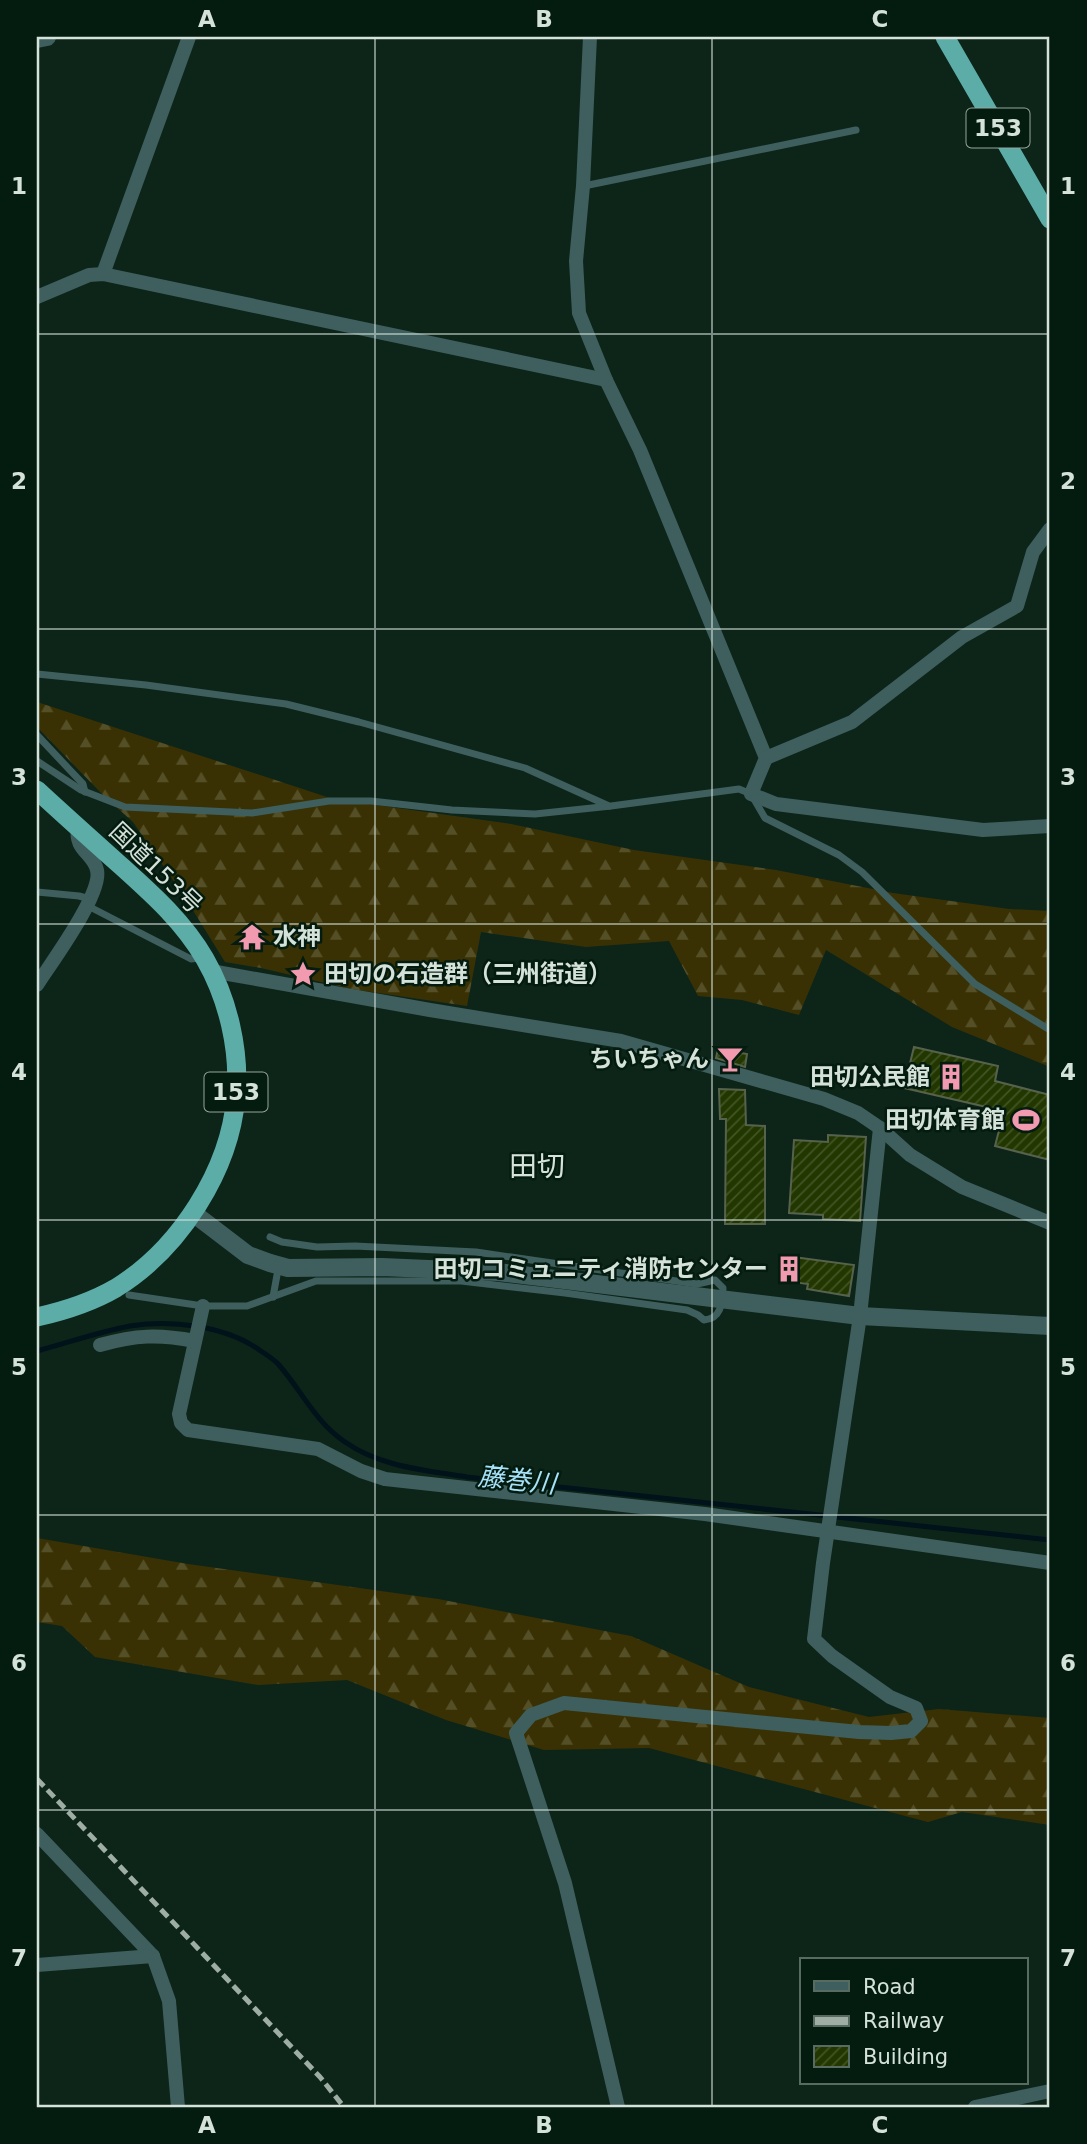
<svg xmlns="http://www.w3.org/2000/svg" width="1087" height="2144" font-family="'DejaVu Sans','Noto Sans JP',sans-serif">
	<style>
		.forest { fill: url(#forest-firs) }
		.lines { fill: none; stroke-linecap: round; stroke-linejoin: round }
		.stream { stroke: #00121a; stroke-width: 5 }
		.building { fill: url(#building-hatch); stroke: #57624c; stroke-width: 2 }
		.service { stroke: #3e5f5d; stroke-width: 7 }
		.minor { stroke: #3e5f5d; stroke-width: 14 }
		.tertiary { stroke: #3e5f5d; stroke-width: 18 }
		.trunk { stroke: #5caca8; stroke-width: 19 }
		.rail { stroke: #9eaea5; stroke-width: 5; stroke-dasharray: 10 5; stroke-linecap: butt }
		.grid { fill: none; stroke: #d5e2da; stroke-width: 2; stroke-opacity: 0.55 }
		.labels { text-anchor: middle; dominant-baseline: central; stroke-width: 5; stroke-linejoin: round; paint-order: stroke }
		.shield { fill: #041b10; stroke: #96a69d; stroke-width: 2 }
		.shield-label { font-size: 23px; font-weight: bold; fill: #d5e2da }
		.street-label { font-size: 24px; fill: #d5e2da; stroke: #041b10 }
		.poi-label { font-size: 24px; font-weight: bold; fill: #d5e2da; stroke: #041b10; text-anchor: end }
		.water-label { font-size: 26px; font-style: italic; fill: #a6e2f9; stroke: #041b10 }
		.quarter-label { font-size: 28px; fill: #d5e2da; stroke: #041b10 }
		.neatline { fill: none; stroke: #d5e2da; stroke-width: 2.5 }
		.grid-label { font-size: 23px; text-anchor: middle; font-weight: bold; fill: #d5e2da }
	</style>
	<defs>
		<pattern id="forest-firs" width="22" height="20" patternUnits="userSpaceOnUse" patternTransform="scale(1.75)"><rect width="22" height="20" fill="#393103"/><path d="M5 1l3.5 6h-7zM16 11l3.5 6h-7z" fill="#554f27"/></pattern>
		<pattern id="building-hatch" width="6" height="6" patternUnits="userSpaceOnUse" patternTransform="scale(1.75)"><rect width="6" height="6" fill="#223700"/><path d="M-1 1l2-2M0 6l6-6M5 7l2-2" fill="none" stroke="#415425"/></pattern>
	</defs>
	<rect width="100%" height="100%" fill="#0d2419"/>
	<g class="forest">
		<polygon points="37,702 333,799 511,824 634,850 776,870 893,893 1009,909 1050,911 1050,1067 952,1027 826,950 799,1015 742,1000 698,996 669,941 586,947 481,932 467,1006 351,989 261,968 225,962 186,899 133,822 104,796 37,727"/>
		<polygon points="37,1538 188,1564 438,1599 631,1636 749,1687 869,1717 939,1709 1050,1718 1050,1825 962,1812 928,1822 649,1748 544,1750 446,1720 347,1680 258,1685 95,1657 62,1626 37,1622"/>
	</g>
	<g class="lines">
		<path class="stream" d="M37,1351C67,1343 98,1332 130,1326C171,1320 223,1325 258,1349C265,1354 274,1359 279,1365C301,1390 316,1423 345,1442C381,1467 424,1470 467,1477L1050,1540"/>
	</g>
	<g class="building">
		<polygon points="914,1047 998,1066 995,1081 1050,1095 1050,1160 995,1146 1004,1111 904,1088"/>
		<polygon points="718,1049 747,1054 745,1067 716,1058"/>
		<polygon points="719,1089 745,1090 746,1125 765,1126 765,1224 725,1224 726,1119 720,1119"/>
		<polygon points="828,1135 866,1137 860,1221 823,1219 823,1215 789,1213 794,1140 828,1142"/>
		<polygon points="786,1256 854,1265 849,1296 807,1289 808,1284 785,1281"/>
	</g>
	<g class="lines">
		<g class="service">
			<polyline points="584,186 856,130"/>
			<polyline points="37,674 146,685 286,704 359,722 525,768 609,806"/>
			<polyline points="37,735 83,784 85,792"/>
			<polyline points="37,761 81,790 125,807 252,813 329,801 371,801 452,810 535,814 611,806 739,789 751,794 765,818 839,855 862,872 975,984 1050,1030"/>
			<polyline points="37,892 79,896 90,899"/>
			<polyline points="88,906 191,959 200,958"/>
			<path d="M129,1295L203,1306H247L316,1281H461L565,1293L687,1310L698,1315L704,1320C722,1319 722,1302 723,1288L715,1280L697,1284L476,1252L355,1246L317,1247L282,1242L270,1237"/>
			<polyline points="273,1297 277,1275"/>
		</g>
		<g class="minor">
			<polyline points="590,37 583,186 576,261 579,313 606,380 640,450 766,758 751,794 776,804 983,830 1050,826"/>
			<polyline points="103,274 189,37"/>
			<polyline points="37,297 89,275 103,274 606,380"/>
			<polyline points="766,758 852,722 962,637 1017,606 1033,552 1050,529"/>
			<polyline points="211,971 430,1010 621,1041 824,1099 858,1113 880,1128 910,1155 962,1187 1050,1223"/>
			<path d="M37,985C51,963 103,893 97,870C93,852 74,851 78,827"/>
			<polyline points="203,1306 179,1414 181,1423 188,1430 318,1449 361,1471 385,1479 705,1514 1050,1563"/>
			<path d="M100,1345C136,1335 158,1334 195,1341"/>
			<polyline points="37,1834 153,1956"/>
			<polyline points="37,1965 153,1956 169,2001 178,2107"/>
			<polyline points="618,2107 565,1883 516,1733 531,1715 564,1703 859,1732 891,1733 911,1731 921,1721 916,1708 890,1697 832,1656 814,1639 823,1563 860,1316 880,1128"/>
			<polyline points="975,2107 1050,2091"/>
		</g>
		<g class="tertiary">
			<polyline points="37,39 47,37"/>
			<polyline points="193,1213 248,1255 270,1263 288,1268 382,1267 498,1272 860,1316 1050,1326"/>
		</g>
		<g class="trunk">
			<polyline points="945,37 1050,219"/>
			<path d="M37,790C64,815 92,840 120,865C151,893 183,921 205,959C228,999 240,1050 236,1096C230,1171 179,1249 116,1288C92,1302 64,1311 37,1317"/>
		</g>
		<polyline class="rail" points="37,1779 320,2077 344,2107"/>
	</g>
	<path class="grid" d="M375,37V2107M712,37V2107M37,334H1050M37,629H1050M37,924H1050M37,1220H1050M37,1515H1050M37,1810H1050"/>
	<defs>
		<g id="temple-bare" transform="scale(2.1)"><path d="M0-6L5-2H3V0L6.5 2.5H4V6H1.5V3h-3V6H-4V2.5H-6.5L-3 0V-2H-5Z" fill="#f29aaf" stroke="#041b10" stroke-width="2.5" paint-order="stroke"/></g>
		<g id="sight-bare" transform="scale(2.1)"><path d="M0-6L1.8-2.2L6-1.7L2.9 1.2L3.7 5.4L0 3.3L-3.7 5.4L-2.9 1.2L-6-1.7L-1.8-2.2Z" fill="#f29aaf" stroke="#041b10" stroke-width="2.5" paint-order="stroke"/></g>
		<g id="bar-bare" transform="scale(2.1)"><path d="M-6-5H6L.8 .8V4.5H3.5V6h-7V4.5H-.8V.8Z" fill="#f29aaf" stroke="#041b10" stroke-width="2.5" paint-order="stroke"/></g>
		<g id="building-bare" transform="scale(2.1)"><path d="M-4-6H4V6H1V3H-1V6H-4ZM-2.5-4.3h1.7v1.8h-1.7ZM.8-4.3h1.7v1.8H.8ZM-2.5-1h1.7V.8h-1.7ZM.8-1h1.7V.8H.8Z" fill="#f29aaf" stroke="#041b10" stroke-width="2.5" paint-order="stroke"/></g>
		<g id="stadium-bare" transform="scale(2.1)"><path d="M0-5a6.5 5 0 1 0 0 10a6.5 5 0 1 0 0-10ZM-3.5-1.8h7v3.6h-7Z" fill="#f29aaf" stroke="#041b10" stroke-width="2.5" paint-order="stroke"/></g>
	</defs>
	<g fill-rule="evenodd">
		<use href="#temple-bare" x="252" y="937"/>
		<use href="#sight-bare" x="303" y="974"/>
		<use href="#bar-bare" x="730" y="1059"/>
		<use href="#building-bare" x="951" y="1077"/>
		<use href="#stadium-bare" x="1026" y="1120"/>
		<use href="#building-bare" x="789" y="1269"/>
	</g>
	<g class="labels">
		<g class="shield">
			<rect x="966.5" y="108.5" width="63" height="39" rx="5"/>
			<rect x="204.5" y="1072.5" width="63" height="39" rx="5"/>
		</g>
		<g class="shield-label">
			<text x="998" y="128">153</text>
			<text x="236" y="1092">153</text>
		</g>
		<g class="street-label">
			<text transform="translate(156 868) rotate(44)">国道153号</text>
		</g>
		<g class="poi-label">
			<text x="273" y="937" text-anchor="start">水神</text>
			<text x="324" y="974" text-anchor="start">田切の石造群（三州街道）</text>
			<text x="709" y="1059">ちいちゃん</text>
			<text x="930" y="1077">田切公民館</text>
			<text x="1005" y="1120">田切体育館</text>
			<text x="768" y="1269">田切コミュニティ消防センター</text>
		</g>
		<g class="water-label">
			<text transform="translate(517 1480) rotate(6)">藤巻川</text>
		</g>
		<g class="quarter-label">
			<text x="537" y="1166">田切</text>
		</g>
	</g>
	<rect width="1087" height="2144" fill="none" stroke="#041b10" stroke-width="77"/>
	<rect x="800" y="1958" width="228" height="126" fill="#041b10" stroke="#586b61" stroke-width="2"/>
	<rect x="814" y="1981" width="35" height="10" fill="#3e5f5d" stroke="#586b61" stroke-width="2"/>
	<text x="863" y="1994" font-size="21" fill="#d5e2da">Road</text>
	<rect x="814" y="2016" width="35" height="10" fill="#9eaea5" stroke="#586b61" stroke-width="2"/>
	<text x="863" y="2028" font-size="21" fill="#d5e2da">Railway</text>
	<rect x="814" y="2046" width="35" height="21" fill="url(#building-hatch)" stroke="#586b61" stroke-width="2"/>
	<text x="863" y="2064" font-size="21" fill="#d5e2da">Building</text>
	<rect x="38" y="38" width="1010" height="2068" class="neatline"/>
	<g class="grid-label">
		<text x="207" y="27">A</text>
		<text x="544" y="27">B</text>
		<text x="880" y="27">C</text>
		<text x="19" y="194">1</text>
		<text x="1068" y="194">1</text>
		<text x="19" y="489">2</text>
		<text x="1068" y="489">2</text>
		<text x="19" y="785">3</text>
		<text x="1068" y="785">3</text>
		<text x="19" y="1080">4</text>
		<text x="1068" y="1080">4</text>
		<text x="19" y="1375">5</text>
		<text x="1068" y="1375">5</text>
		<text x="19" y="1671">6</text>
		<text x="1068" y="1671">6</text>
		<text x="19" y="1966">7</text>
		<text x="1068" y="1966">7</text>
		<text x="207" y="2133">A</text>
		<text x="544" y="2133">B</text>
		<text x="880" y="2133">C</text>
	</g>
</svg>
